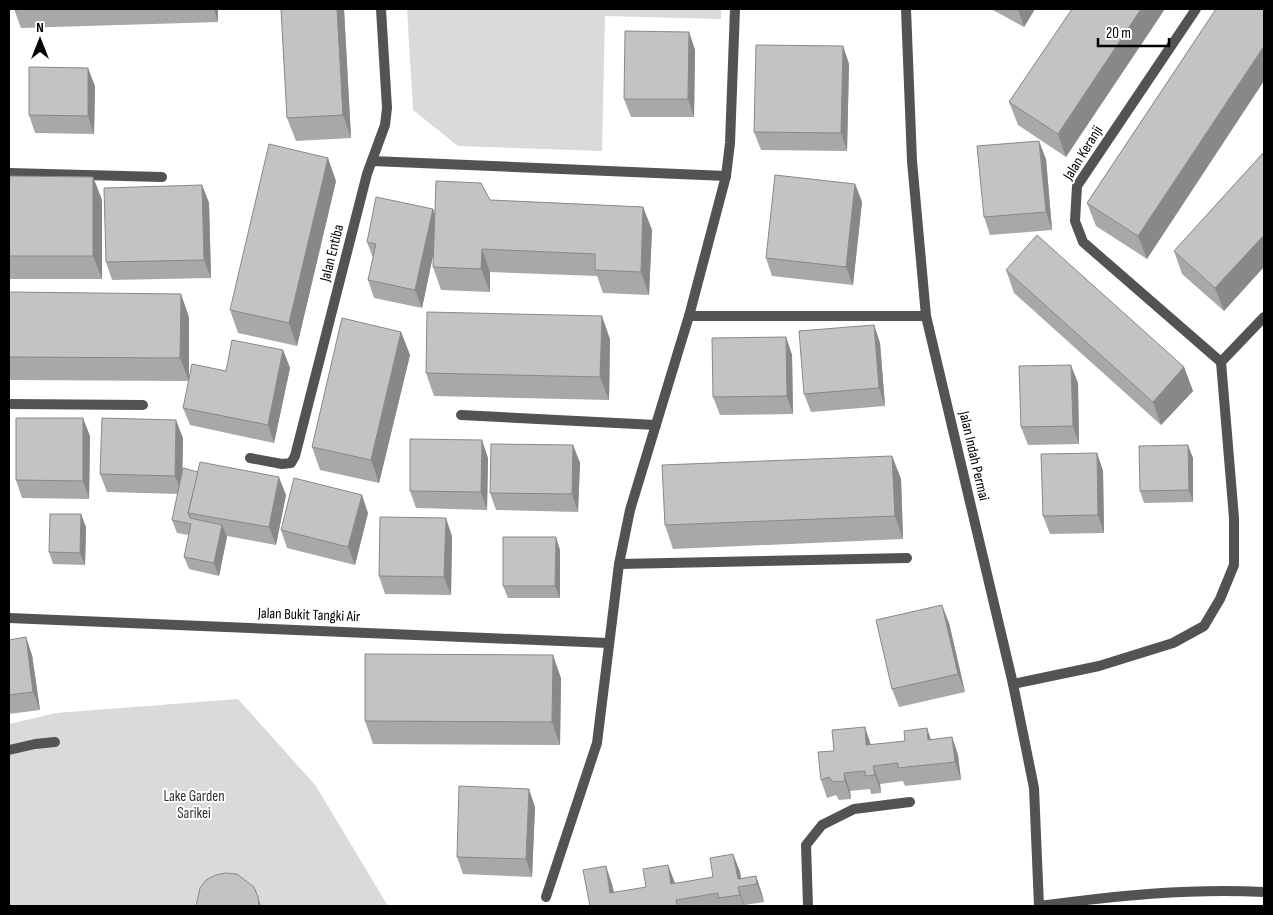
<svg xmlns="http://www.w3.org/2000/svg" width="1273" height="915" font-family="'Sofia Sans Condensed',sans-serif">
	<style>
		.green { fill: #dadada }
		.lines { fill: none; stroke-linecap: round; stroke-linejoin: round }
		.lane { stroke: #535353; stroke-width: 10 }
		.street { stroke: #535353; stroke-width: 10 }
		.wall { fill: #a8a8a8 }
		.shaded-wall { fill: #888 }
		.building { fill: #c3c3c3; stroke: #888 }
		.labels { text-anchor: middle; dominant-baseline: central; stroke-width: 4; stroke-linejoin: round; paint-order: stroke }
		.street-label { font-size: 15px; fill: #000; stroke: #fff }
		.park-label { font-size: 15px; fill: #313131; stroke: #fff }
	</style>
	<rect width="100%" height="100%" fill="#fff"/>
	<g class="green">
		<polygon points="407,9 721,9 721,19 605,16 602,151 458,146 413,110"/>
		<polygon points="238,699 316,786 388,906 9,906 9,724 56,713"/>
	</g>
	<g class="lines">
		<polyline class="lane" points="9,750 35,744 55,742"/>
		<g class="street">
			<polyline points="906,9 912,161 926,316 1013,684 1034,788 1039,906"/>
			<polyline points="1196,9 1077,186 1075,221 1083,242 1221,362"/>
			<polyline points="372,161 726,176"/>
			<polyline points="9,173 162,177"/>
			<polyline points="689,316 926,316"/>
			<polyline points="9,404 143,405"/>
			<polyline points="461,415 656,425"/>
			<polyline points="250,458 282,464 291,463 295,456 367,174 385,125 387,108 381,9"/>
			<polyline points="619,564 907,558"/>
			<polyline points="9,618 608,643"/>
			<polyline points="1013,684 1099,666 1173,643 1204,626 1220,599 1234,565 1234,518 1221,362 1264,317"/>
			<polyline points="546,897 597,743 619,564 630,510 689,316 726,176 730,143 735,9"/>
			<polyline points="808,906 806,845 822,825 854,809 910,802"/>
			<path d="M1039,906C1114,896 1189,888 1264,892"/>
		</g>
	</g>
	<g class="wall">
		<polygon points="14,9 218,9 218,22 21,28"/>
		<polygon points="281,9 344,9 351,138 296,141 287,118"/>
		<polygon points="991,9 1035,9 1024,27"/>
		<polygon points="1072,9 1066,157 1018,125 1009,102"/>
		<polygon points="1216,9 1147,259 1096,226 1087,203"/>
		<polygon points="689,32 695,50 694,117 631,117 624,99"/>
		<polygon points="843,46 849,64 847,151 761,150 754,132"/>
		<polygon points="95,86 94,134 35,133 29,115"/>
		<polygon points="1264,152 1224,311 1182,274 1174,251"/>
		<polygon points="1046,159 1052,230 990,235 984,217"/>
		<polygon points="9,176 93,177 102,200 102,279 9,279"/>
		<polygon points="336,181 297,346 238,333 230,310"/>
		<polygon points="855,184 862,202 853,285 772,276 766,258"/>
		<polygon points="202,185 209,203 211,278 112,280 106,262"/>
		<polygon points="490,200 643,207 652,230 649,295 603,293 597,276 490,272 490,292 441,290 433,267 433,256 422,308 374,298 368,280 373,258 367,242 433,209 435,214"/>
		<polygon points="1006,270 1184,367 1193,391 1161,425 1014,293"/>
		<polygon points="9,292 189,317 189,381 9,380"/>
		<polygon points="874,325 880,343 885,406 811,412 804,394"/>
		<polygon points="401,332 410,355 379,483 320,470 312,447"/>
		<polygon points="786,337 792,355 793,414 720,415 713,397"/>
		<polygon points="610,339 609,400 434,396 426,373"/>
		<polygon points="283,350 290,368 274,443 190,425 183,408"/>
		<polygon points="1078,383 1079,444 1028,445 1021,427"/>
		<polygon points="90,436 89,499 22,498 16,480"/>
		<polygon points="183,438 182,474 286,495 276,545 227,536 219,576 189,569 184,557 189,535 177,533 172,520 178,494 107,492 100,474"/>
		<polygon points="573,445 580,463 578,512 496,510 490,493"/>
		<polygon points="1097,453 1103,471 1104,533 1050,534 1043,516"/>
		<polygon points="892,456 901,479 903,539 673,549 665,525"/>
		<polygon points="488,458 487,510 416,508 410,491"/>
		<polygon points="1193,458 1193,502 1144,503 1140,491"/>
		<polygon points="368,513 355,565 287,548 281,530"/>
		<polygon points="86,527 85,565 53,564 49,552"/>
		<polygon points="452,536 451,595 385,594 379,576"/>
		<polygon points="560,550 560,598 508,598 503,586"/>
		<polygon points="949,623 965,692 899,707 892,689"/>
		<polygon points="9,640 32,655 40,710 9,714"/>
		<polygon points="561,678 560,745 373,744 365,721"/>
		<polygon points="927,728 931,740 952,737 958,755 961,780 905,786 903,781 880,784 881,793 871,794 870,789 850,791 851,799 839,800 836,795 827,798 821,780 834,751 871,745 905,741"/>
		<polygon points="535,807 532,877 463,874 457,857"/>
		<polygon points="733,854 740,872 741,879 756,876 762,894 764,902 745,905 745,906 590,906 612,884 614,892 675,884 713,877"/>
	</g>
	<g class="shaded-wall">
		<polygon points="214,9 218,9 218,22"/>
		<polygon points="337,9 344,9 351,138 343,115"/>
		<polygon points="1018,9 1035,9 1024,27"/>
		<polygon points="1141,9 1165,9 1066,157 1058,134"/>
		<polygon points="689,32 695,50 694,117 688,99"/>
		<polygon points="843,46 849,64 847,151 841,133"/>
		<polygon points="1264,46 1264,81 1147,259 1138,236"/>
		<polygon points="88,68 95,86 94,134 88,116"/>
		<polygon points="1039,141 1046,159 1052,230 1046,212"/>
		<polygon points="328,158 336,181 297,346 289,323"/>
		<polygon points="93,177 102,200 102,279 93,256"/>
		<polygon points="855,184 862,202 853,285 846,267"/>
		<polygon points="202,185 209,203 211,278 204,260"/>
		<polygon points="643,207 652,230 649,295 641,272"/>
		<polygon points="433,209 439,227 422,308 415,290"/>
		<polygon points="1264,235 1264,267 1224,311 1215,288"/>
		<polygon points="482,249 490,272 490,292 481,269"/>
		<polygon points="181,294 189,317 189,381 180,358"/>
		<polygon points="602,316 610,339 609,400 600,377"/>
		<polygon points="874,325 880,343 885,406 879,388"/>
		<polygon points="401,332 410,355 379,483 371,460"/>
		<polygon points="786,337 792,355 793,414 787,396"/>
		<polygon points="283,350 290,368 274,443 268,425"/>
		<polygon points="1071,365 1078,383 1079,444 1073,426"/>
		<polygon points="1184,367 1193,391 1161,425 1153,402"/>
		<polygon points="83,418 90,436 89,499 83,481"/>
		<polygon points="176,420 183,438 182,494 175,476"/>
		<polygon points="482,440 488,458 487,510 481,492"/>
		<polygon points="573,445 580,463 578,512 572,494"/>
		<polygon points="1188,445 1193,458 1193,502 1189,490"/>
		<polygon points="1097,453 1103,471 1104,533 1098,515"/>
		<polygon points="892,456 901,479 903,539 895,516"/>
		<polygon points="279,477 286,495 276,545 269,527"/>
		<polygon points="362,495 368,513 355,565 348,547"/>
		<polygon points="81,514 86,527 85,565 80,553"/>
		<polygon points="446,518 452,536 451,595 444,577"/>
		<polygon points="222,525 227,537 219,576 214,563"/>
		<polygon points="556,537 560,550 560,598 555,586"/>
		<polygon points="942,605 949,623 965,692 958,674"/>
		<polygon points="26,637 32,655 40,710 33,692"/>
		<polygon points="553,655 561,678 560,745 552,722"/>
		<polygon points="865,727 871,745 866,745"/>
		<polygon points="927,728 933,746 928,740"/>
		<polygon points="952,737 958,755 961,780 955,762"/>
		<polygon points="873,766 880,784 881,793 875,775"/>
		<polygon points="844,773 850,791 851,799 845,781"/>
		<polygon points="529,789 535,807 532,877 526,859"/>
		<polygon points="733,854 740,872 742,886 738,879"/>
		<polygon points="668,865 675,883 677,900 671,884"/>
		<polygon points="606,866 612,884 616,906 610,893"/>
		<polygon points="756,876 762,894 764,902 757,884"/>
		<polygon points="738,887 745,906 744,906 740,895"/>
		<polygon points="258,897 261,906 259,906"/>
	</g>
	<g class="building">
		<polygon points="281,9 337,9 343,115 287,118"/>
		<polygon points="1072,9 1141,9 1058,134 1009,102"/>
		<polygon points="1216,9 1264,9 1264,46 1138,236 1087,203"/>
		<polygon points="625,31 689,32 688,99 624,99"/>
		<polygon points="756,45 843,46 841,133 754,132"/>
		<polygon points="29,67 88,68 88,116 29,115"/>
		<polygon points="1039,141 1046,212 984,217 977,146"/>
		<polygon points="269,144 328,158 289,323 230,310"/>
		<polygon points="1264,152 1264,235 1215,288 1174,251"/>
		<polygon points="775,175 855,184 846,267 766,258"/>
		<polygon points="9,176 93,177 93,256 9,256"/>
		<polygon points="436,181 481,183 490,200 643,207 641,272 595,270 595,254 482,249 481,269 433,267"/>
		<polygon points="202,185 204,260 106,262 104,188"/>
		<polygon points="376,197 433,209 415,290 368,280 376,244 367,242"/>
		<polygon points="1037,235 1184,367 1153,402 1006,270"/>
		<polygon points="9,292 181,294 180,358 9,357"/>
		<polygon points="427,312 602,316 600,377 426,373"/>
		<polygon points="342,318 401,332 371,460 312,447"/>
		<polygon points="874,325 879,388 804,394 799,331"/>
		<polygon points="786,337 787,396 713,397 712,338"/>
		<polygon points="232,340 283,350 268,425 183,408 192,364 226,371"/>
		<polygon points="1071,365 1073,426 1021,427 1019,366"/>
		<polygon points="16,418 83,418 83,481 16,480"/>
		<polygon points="102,418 176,420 175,476 100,474"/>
		<polygon points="410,439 482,440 481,492 410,491"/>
		<polygon points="491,444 573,445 572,494 490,493"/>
		<polygon points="1188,445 1189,490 1140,491 1139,446"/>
		<polygon points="1097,453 1098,515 1043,516 1041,454"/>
		<polygon points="892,456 895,516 665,525 662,465"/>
		<polygon points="200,462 279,477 269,527 188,513"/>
		<polygon points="183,468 198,472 188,513 190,518 222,525 214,563 184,557 191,524 172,520"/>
		<polygon points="294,478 362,495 348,547 281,530"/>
		<polygon points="50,514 81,514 80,553 49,552"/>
		<polygon points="380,517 446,518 444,577 379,576"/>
		<polygon points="503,537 556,537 555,586 503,586"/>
		<polygon points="942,605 958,674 892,689 876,620"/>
		<polygon points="26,637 33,692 9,695 9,640"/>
		<polygon points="365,654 553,655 552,722 365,721"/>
		<polygon points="865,727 866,745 905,741 904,731 927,728 928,740 952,737 955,762 898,768 898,763 873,766 875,775 865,776 865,771 844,773 845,781 833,782 829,777 821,780 818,752 834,751 832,730"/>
		<polygon points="459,786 529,789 526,859 457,857"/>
		<polygon points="733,854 738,879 756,876 757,884 738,887 740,895 718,898 718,893 676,900 677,906 590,906 583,870 606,866 610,893 646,887 643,869 668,865 671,884 713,877 710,858"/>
		<polygon points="226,873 237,874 254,887 258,897 259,906 196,906 200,888 206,880 216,875"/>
	</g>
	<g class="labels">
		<g class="street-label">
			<text transform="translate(1083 153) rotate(-58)">Jalan Keranji</text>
			<text transform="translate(332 253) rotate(-76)">Jalan Entiba</text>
			<text transform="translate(974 456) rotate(77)">Jalan Indah Permai</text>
			<text transform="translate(309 615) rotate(2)">Jalan Bukit Tangki Air</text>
		</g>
		<g class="park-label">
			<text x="194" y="796">Lake Garden<tspan x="194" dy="17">Sarikei</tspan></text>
		</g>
	</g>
	<rect width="1273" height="915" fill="none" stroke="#000000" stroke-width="20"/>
	<g transform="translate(40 40)" stroke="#ffffff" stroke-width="4" paint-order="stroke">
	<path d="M0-4L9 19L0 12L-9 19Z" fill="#000000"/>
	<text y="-8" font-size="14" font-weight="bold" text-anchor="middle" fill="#000000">N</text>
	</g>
	<path d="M1098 38v8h71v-8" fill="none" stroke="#000000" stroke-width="2.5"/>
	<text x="1106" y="38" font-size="15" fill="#000000" stroke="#ffffff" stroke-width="4" paint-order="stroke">20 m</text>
</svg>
